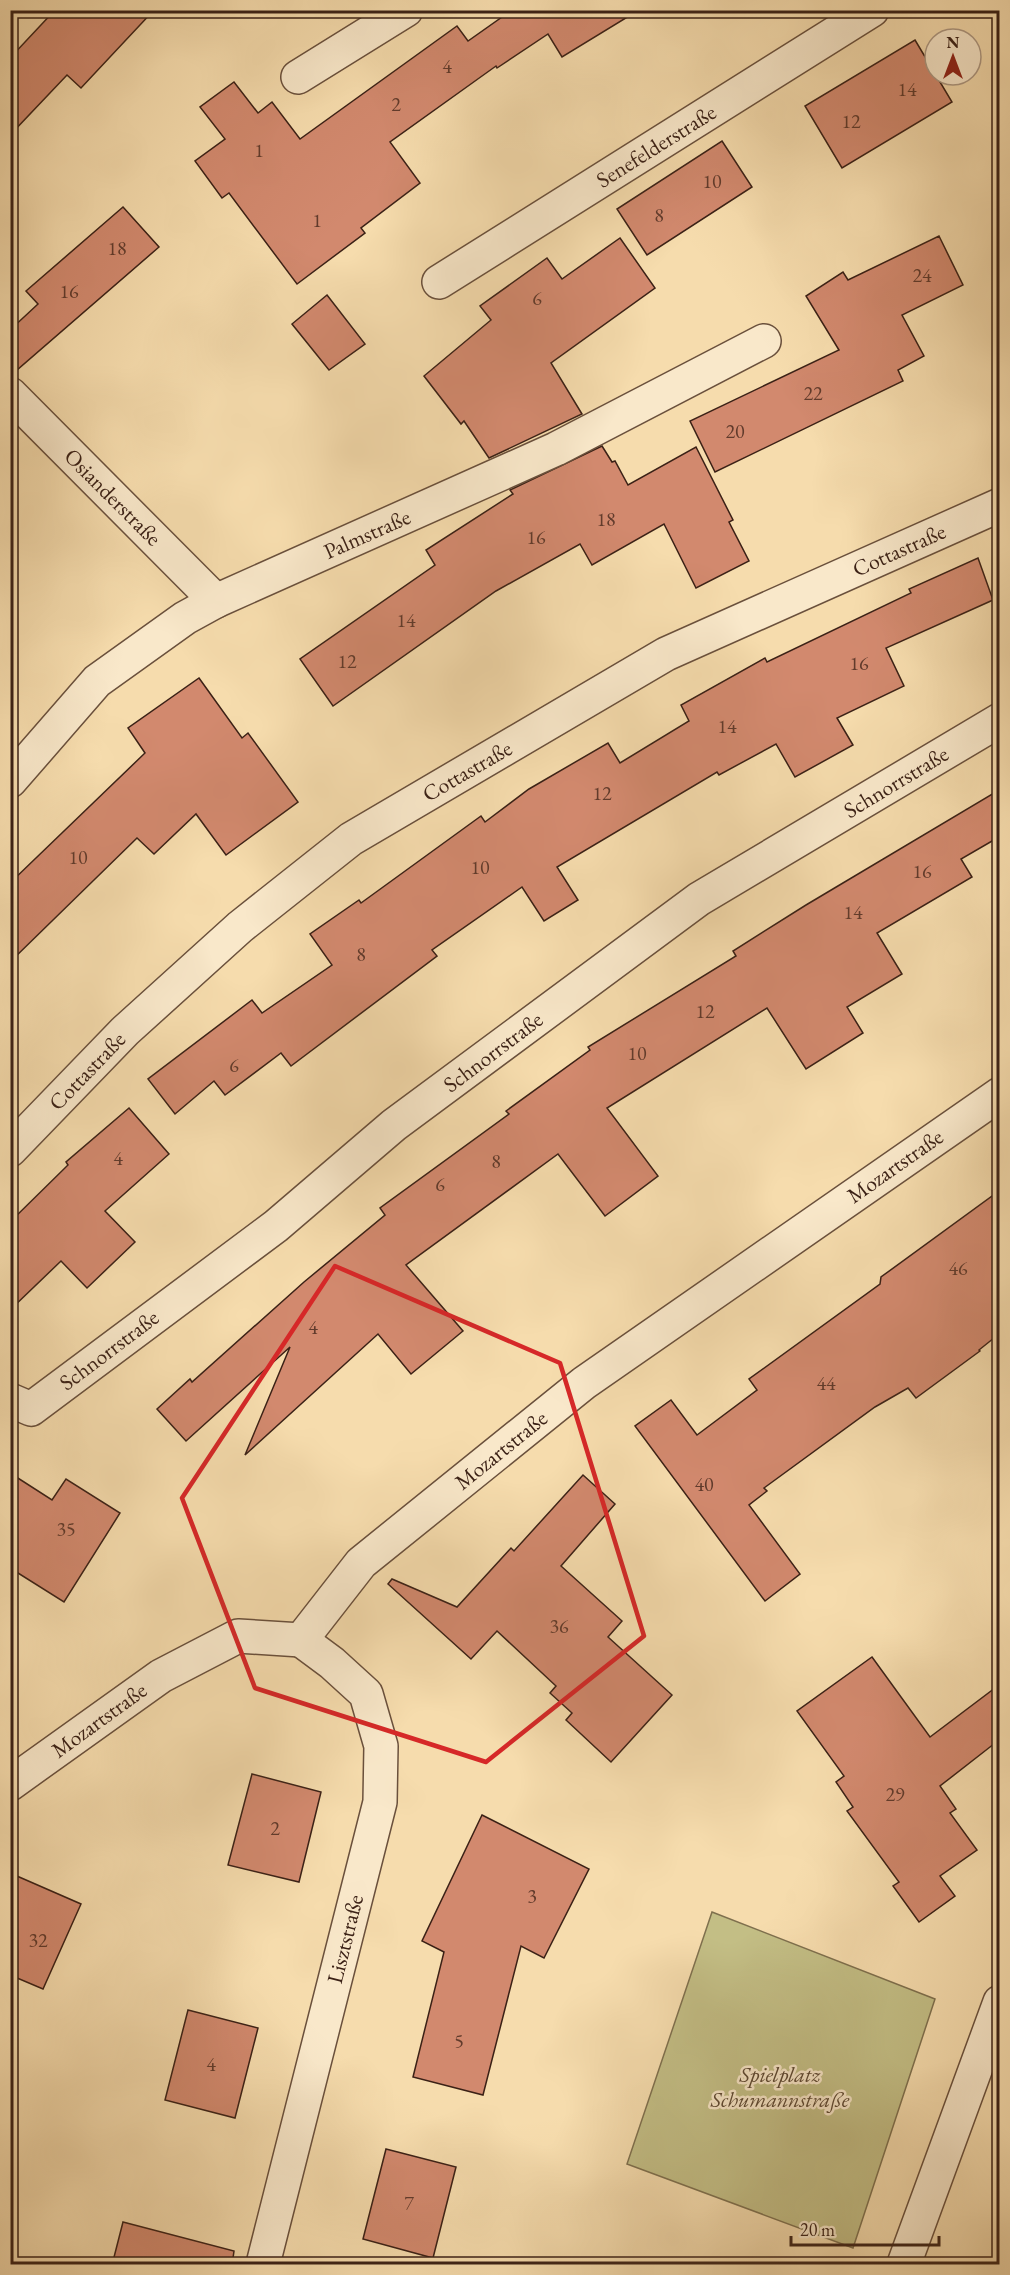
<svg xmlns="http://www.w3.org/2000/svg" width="1010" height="2275" font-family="'EB Garamond',serif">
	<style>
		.green { fill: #c3be85; stroke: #7f704e; stroke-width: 1.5 }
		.building { fill: #d2896e; stroke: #3b2116; stroke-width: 1.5 }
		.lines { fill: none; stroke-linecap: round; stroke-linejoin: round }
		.minor-casing { stroke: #6a503c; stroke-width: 36 }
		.minor { stroke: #f9e8ca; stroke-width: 33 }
		.marked { fill: none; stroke: #d62828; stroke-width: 4.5; stroke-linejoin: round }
		.labels { text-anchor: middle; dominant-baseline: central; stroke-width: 5; stroke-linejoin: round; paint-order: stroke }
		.number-label { font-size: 20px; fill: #613b2c }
		.street-label { font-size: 22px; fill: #3b2116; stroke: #f9e8ca }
		.park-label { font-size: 22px; font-style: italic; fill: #5d4832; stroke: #f9e8ca }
	</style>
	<rect width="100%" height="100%" fill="#f6dcad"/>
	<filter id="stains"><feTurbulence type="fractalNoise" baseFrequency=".00333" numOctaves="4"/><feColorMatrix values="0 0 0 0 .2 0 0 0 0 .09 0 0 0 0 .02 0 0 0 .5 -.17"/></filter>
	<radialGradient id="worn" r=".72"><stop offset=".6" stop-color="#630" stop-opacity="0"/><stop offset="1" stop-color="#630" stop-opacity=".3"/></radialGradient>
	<polygon class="green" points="712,1912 935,1999 853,2248 627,2164"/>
	<g class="building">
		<polygon points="55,10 154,10 81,88 67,75 10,135 10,58"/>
		<polygon points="512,10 639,10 562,57 548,34 497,68 496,66 390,142 420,183 361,228 365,233 297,284 229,193 222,198 195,161 225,139 200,107 234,82 258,113 272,102 300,139 457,26 468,41"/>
		<polygon points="915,40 952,102 842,168 805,106"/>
		<polygon points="722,141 752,187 647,255 617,209"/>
		<polygon points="123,207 159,247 10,376 10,330 38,304 26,291"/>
		<polygon points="939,236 963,285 902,315 924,356 898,370 903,381 715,472 690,421 839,350 806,296 843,272 848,280"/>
		<polygon points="620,238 655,288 551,363 582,414 489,458 464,421 461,424 424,376 491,320 480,306 547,258 562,279"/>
		<polygon points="327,295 365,344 329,370 292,324"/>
		<polygon points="602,446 612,462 615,461 628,485 696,447 733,520 729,522 749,561 696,588 664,524 592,565 580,544 496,591 333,706 300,659 435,565 426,550 513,494 510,490"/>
		<polygon points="978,558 993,600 886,648 904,686 837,718 853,745 795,777 776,744 719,775 717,772 557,867 578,900 544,921 522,887 432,950 437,956 291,1066 281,1053 225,1095 214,1081 175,1114 148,1079 252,1000 262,1013 332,965 310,934 359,900 361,903 481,816 485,822 529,789 608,743 620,763 689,721 681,705 765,658 767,662 911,593 909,589"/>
		<polygon points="199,678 242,738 248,733 298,802 226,855 196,814 154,854 137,838 10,962 10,883 145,753 128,728"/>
		<polygon points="999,790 999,837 961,859 972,877 877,933 902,974 847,1007 863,1033 806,1069 767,1008 607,1108 658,1176 605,1216 558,1154 406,1265 463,1331 411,1374 378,1334 245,1455 290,1347 186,1441 157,1409 190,1379 192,1382 304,1282 385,1215 380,1208 509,1114 506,1111 590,1050 588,1047 736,956 733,951 806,905"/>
		<polygon points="129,1108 169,1154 105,1211 135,1242 87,1288 61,1261 10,1310 10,1222 68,1165 66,1162"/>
		<polygon points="999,1191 999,1334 979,1350 980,1351 916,1398 908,1388 875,1407 764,1488 767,1491 749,1505 800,1574 765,1601 635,1426 671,1400 697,1435 757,1390 749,1379 880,1284 881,1277"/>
		<polygon points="10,1473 52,1500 66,1479 120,1513 64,1602 10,1568"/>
		<polygon points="583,1475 615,1504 561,1566 622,1621 608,1637 672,1695 611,1762 566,1720 572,1713 550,1693 556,1686 497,1631 471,1659 388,1584 392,1579 457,1607 511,1548 514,1551"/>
		<polygon points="872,1657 930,1737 999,1685 999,1740 940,1786 956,1809 950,1813 977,1850 940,1876 955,1896 919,1922 893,1886 899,1882 847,1811 853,1807 836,1782 844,1776 797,1711"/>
		<polygon points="252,1774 321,1792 299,1882 228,1865"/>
		<polygon points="482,1815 589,1869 544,1958 521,1946 483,2095 413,2077 444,1952 422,1941"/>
		<polygon points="10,1873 81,1904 43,1989 10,1975"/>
		<polygon points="188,2010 258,2028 235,2118 165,2100"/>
		<polygon points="386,2149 456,2167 433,2258 363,2239"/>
		<polygon points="123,2222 234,2251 232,2265 112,2265"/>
	</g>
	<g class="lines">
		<g class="minor-casing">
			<g id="minor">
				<polyline points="298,77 406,10"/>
				<polyline points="439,282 872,10"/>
				<polyline points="10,394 216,601"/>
				<polyline points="10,781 97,681 185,618 216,601 556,449 764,341"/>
				<polyline points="10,1150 125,1031 240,927 351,839 666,654 1000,505"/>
				<polyline points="10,1400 31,1409 276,1226 394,1125 699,899 1000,720"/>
				<polyline points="301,1640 361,1563 584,1383 1000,1094"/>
				<polyline points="10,1784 161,1676 238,1636 301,1640"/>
				<polyline points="263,2264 380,1802 381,1746 366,1694 332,1663 301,1640"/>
				<polyline points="904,2264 1000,2002"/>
			</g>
		</g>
		<use href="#minor" class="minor"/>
	</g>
	<path class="marked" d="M335,1266L560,1363L644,1636L486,1762L255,1688L182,1498Z"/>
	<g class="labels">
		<g class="number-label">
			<text x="447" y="66">4</text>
			<text x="907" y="89">14</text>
			<text x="396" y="104">2</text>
			<text x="851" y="121">12</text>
			<text x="259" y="150">1</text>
			<text x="712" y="181">10</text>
			<text x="659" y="215">8</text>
			<text x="317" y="220">1</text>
			<text x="117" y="248">18</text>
			<text x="922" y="275">24</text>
			<text x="69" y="291">16</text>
			<text x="537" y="298">6</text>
			<text x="813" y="393">22</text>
			<text x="735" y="431">20</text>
			<text x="606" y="519">18</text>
			<text x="536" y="537">16</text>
			<text x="406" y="620">14</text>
			<text x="347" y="661">12</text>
			<text x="859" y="663">16</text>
			<text x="727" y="726">14</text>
			<text x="602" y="793">12</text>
			<text x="78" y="857">10</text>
			<text x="480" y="867">10</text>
			<text x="922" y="871">16</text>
			<text x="853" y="912">14</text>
			<text x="361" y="954">8</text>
			<text x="705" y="1011">12</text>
			<text x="637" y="1053">10</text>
			<text x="234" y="1065">6</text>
			<text x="118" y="1158">4</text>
			<text x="496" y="1161">8</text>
			<text x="440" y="1184">6</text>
			<text x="958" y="1268">46</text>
			<text x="313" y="1327">4</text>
			<text x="826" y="1383">44</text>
			<text x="704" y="1484">40</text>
			<text x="66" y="1529">35</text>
			<text x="559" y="1626">36</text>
			<text x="895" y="1794">29</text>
			<text x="275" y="1828">2</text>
			<text x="532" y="1896">3</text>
			<text x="38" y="1940">32</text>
			<text x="459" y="2041">5</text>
			<text x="211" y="2064">4</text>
			<text x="409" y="2203">7</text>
		</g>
		<g class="street-label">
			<text transform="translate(656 146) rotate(-32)">Senefelderstraße</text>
			<text transform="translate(113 497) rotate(45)">Osianderstraße</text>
			<text transform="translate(367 534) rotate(-24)">Palmstraße</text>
			<text transform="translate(899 550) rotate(-24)">Cottastraße</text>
			<text transform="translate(467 771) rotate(-30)">Cottastraße</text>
			<text transform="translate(896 782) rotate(-31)">Schnorrstraße</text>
			<text transform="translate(493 1052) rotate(-37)">Schnorrstraße</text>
			<text transform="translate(87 1071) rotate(-46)">Cottastraße</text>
			<text transform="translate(895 1166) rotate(-35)">Mozartstraße</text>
			<text transform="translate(109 1350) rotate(-37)">Schnorrstraße</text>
			<text transform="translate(501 1450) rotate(-39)">Mozartstraße</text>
			<text transform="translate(99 1720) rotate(-36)">Mozartstraße</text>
			<text transform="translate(345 1939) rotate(-76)">Lisztstraße</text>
		</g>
		<g class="park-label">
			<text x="780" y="2074">Spielplatz<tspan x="780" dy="25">Schumannstraße</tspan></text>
		</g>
	</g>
	<rect width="1010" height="2275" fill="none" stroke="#f6dcad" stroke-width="36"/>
	<rect x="12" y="12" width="986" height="2251" fill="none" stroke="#3b2116" stroke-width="3"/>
	<rect x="18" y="18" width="974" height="2239" fill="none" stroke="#3b2116" stroke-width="1.5"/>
	<g transform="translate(953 57)"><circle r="28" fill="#f9e8ca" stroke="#ad9882" stroke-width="1.5"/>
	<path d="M0-4.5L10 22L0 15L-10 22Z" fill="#8f2418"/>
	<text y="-9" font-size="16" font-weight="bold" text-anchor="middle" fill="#3b2116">N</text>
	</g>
	<path d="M791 2236v9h148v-9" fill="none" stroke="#3b2116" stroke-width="3"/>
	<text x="800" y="2236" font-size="18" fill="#3b2116" stroke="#f9e8ca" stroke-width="4.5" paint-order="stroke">20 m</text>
	<rect width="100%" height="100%" filter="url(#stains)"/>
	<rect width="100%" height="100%" fill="url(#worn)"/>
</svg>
